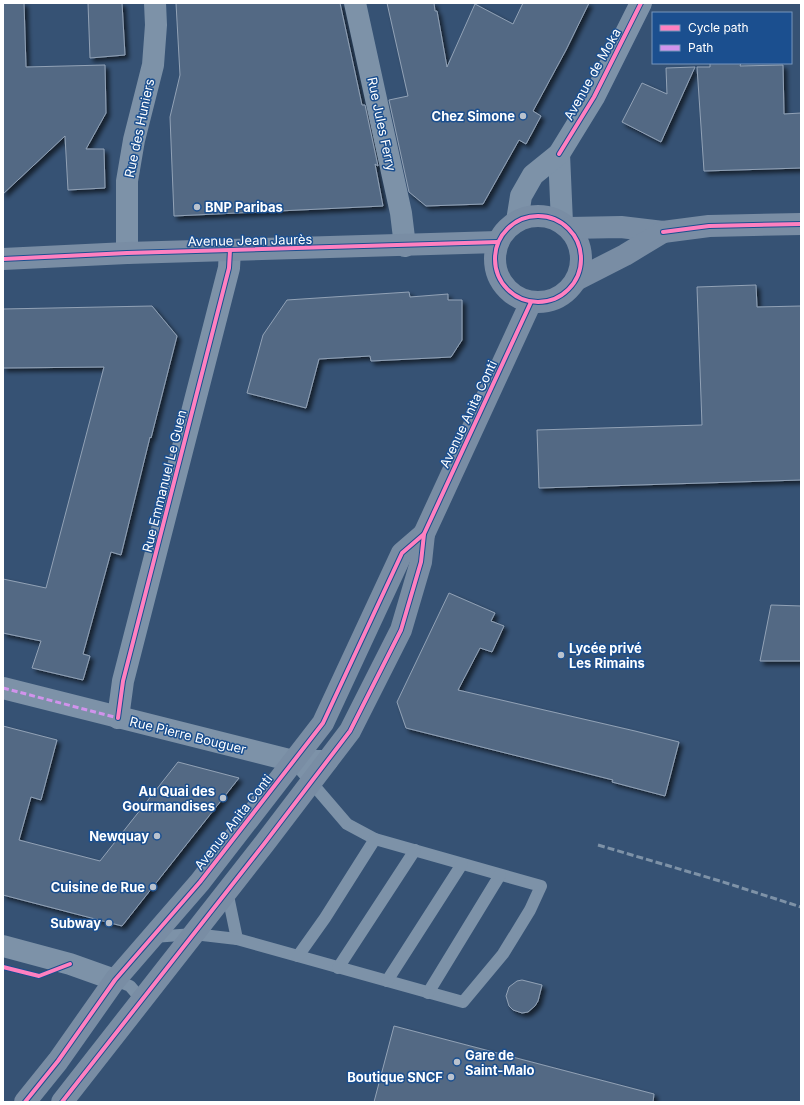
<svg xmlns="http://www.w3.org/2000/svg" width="804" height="1105" font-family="Inter,sans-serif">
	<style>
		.building { fill: #526984; stroke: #92a2b6; filter: url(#shadow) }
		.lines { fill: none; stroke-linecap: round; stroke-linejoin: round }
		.lane { stroke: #7d92a8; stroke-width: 12 }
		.street { stroke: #7d92a8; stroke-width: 22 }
		.secondary { stroke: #798da4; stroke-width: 22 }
		.rail { stroke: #7e92a7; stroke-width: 3; stroke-dasharray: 7 3; stroke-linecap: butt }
		.quiet { stroke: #d193ec; stroke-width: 3; stroke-dasharray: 6 3; stroke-linecap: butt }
		.cycleway-casing { stroke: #1b4f8f; stroke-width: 6 }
		.cycleway { stroke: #ff80c0; stroke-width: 4 }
		.poi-dot { fill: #b9c2ce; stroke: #1b4f8f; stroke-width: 1.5 }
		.labels { text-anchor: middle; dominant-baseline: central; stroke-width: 3; stroke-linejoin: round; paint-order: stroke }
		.street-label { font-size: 13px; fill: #fff; stroke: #1b4f8f }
		.poi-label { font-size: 13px; font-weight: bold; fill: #fff; stroke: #1b4f8f; text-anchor: end }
	</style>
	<defs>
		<filter id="shadow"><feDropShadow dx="3.5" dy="3.5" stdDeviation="2" flood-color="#0009"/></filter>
	</defs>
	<rect width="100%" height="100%" fill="#365274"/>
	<g class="building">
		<polygon points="3,3 24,3 26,67 105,65 106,113 86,149 104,149 105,188 68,190 65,136 3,194"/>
		<polygon points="88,3 122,3 125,55 90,58"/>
		<polygon points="176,3 340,3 362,105 365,105 378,166 375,164 383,206 174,216 170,117 180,75"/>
		<polygon points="387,3 434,3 435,11 437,11 447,67 475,4 513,24 523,3 589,3 566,50 533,111 541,116 526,144 519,140 483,204 426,206 409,192 389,100 408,96"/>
		<polygon points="710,63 741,63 740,66 783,65 784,114 801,113 801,168 704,171 697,67 710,67"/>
		<polygon points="695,67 661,142 622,122 642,83 667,94 666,68"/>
		<polygon points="756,285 757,307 801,306 801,480 539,488 537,430 702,425 697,287"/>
		<polygon points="409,292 410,297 448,294 448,300 462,300 462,340 451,357 371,361 370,356 319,359 306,408 247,393 263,335 287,300"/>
		<polygon points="152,306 177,336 151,438 150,437 121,555 111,552 83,654 90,656 83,680 32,668 41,641 3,633 3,579 46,588 104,367 3,368 3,309"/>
		<polygon points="449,593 495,613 491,621 504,626 492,652 480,648 458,690 635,731 679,742 665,796 612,782 613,780 406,728 397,702"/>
		<polygon points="771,605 801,606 801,661 760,661"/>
		<polygon points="3,726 57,740 41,800 31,797 19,840 100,861 178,762 239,778 122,926 3,895"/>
		<polygon points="522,980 542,985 538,1001 535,1006 528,1012 522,1013 513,1010 509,1006 506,996 509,987 517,981"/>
		<polygon points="394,1026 654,1094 653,1102 374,1102"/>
	</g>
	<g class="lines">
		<g class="lane">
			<polyline points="227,891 237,939"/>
			<polyline points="153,937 194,934 237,939 463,1002 503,954 530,910 541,886 375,839 347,824 293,761"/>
			<polyline points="298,956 325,918 375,839"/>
			<polyline points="338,968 415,850"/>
			<polyline points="115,980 130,986 142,1000"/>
			<polyline points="387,981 462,864"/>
			<polyline points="428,993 500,875"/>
		</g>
		<g class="street">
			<polyline points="355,3 401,213 405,246"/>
			<polyline points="559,154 562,223"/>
			<polyline points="517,221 521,196 533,175 559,154 594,97 641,3"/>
			<polyline points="127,253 127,181 134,140 153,65 156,25 155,3"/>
			<polyline points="3,688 293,761 327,761"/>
			<polyline points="118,718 123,681 229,268 230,250"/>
			<polyline points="3,946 70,964 115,980"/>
		</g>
		<g class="secondary">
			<circle cx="538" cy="259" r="43"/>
			<polyline points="569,228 621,227 663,232 709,226 801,224"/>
			<polyline points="3,259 127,253 498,242"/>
			<polyline points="578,279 625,255 663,232"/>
			<polyline points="25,1102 58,1061 115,980 200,882 323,723 402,553 424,534"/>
			<polyline points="62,1102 264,844 350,731 401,630 421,562 424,534 531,302"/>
		</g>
		<polyline class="rail" points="598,845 720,881 801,907"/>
		<polyline class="quiet" points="3,688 118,718"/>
		<g class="cycleway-casing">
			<g id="cycleway">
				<polyline points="559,154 594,97 641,3"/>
				<circle cx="538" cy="259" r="43"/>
				<polyline points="663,232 709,226 801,224"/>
				<polyline points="3,259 127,253 498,242"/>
				<polyline points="118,718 123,681 229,268 230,250"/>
				<polyline points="3,967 39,976 70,964"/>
				<polyline points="25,1102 58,1061 115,980 200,882 323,723 402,553 424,534"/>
				<polyline points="62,1102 264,844 350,731 401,630 421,562 424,534 531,302"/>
			</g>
		</g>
		<use href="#cycleway" class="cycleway"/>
	</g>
	<g class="poi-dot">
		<circle cx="523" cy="116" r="4"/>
		<circle cx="197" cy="207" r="4"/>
		<circle cx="561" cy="655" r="4"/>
		<circle cx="223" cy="798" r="4"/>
		<circle cx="157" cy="836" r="4"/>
		<circle cx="153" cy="887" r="4"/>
		<circle cx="109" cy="923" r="4"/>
		<circle cx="457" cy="1062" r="4"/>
		<circle cx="451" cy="1077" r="4"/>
	</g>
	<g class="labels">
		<g class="street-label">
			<text transform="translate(592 74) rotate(-61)">Avenue de Moka</text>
			<text transform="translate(382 124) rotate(78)">Rue Jules Ferry</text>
			<text transform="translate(139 128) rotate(-78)">Rue des Huniers</text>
			<text transform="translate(250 240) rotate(-1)">Avenue Jean Jaurès</text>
			<text transform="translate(468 414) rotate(-65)">Avenue Anita Conti</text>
			<text transform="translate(164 481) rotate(-76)">Rue Emmanuel Le Guen</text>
			<text transform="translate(188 735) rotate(14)">Rue Pierre Bouguer</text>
			<text transform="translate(233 822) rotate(-52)">Avenue Anita Conti</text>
		</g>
		<g class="poi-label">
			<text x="515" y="116">Chez Simone</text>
			<text x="205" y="207" text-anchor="start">BNP Paribas</text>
			<text x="569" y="648" text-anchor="start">Lycée privé<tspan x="569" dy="15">Les Rimains</tspan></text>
			<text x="215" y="791">Au Quai des<tspan x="215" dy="15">Gourmandises</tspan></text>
			<text x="149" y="836">Newquay</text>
			<text x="145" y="887">Cuisine de Rue</text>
			<text x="101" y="923">Subway</text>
			<text x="465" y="1055" text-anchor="start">Gare de<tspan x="465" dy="15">Saint-Malo</tspan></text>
			<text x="443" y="1077">Boutique SNCF</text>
		</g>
	</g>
	<rect width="804" height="1105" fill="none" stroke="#ffffff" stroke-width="8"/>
	<rect x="652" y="12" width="140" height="52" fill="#1b4f8f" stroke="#7695bc"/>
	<rect x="660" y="25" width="20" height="6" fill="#ff80c0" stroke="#7695bc"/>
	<text x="688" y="32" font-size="12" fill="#ffffff">Cycle path</text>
	<rect x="660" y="45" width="20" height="6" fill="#d193ec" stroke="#7695bc"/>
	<text x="688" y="52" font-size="12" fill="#ffffff">Path</text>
</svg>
